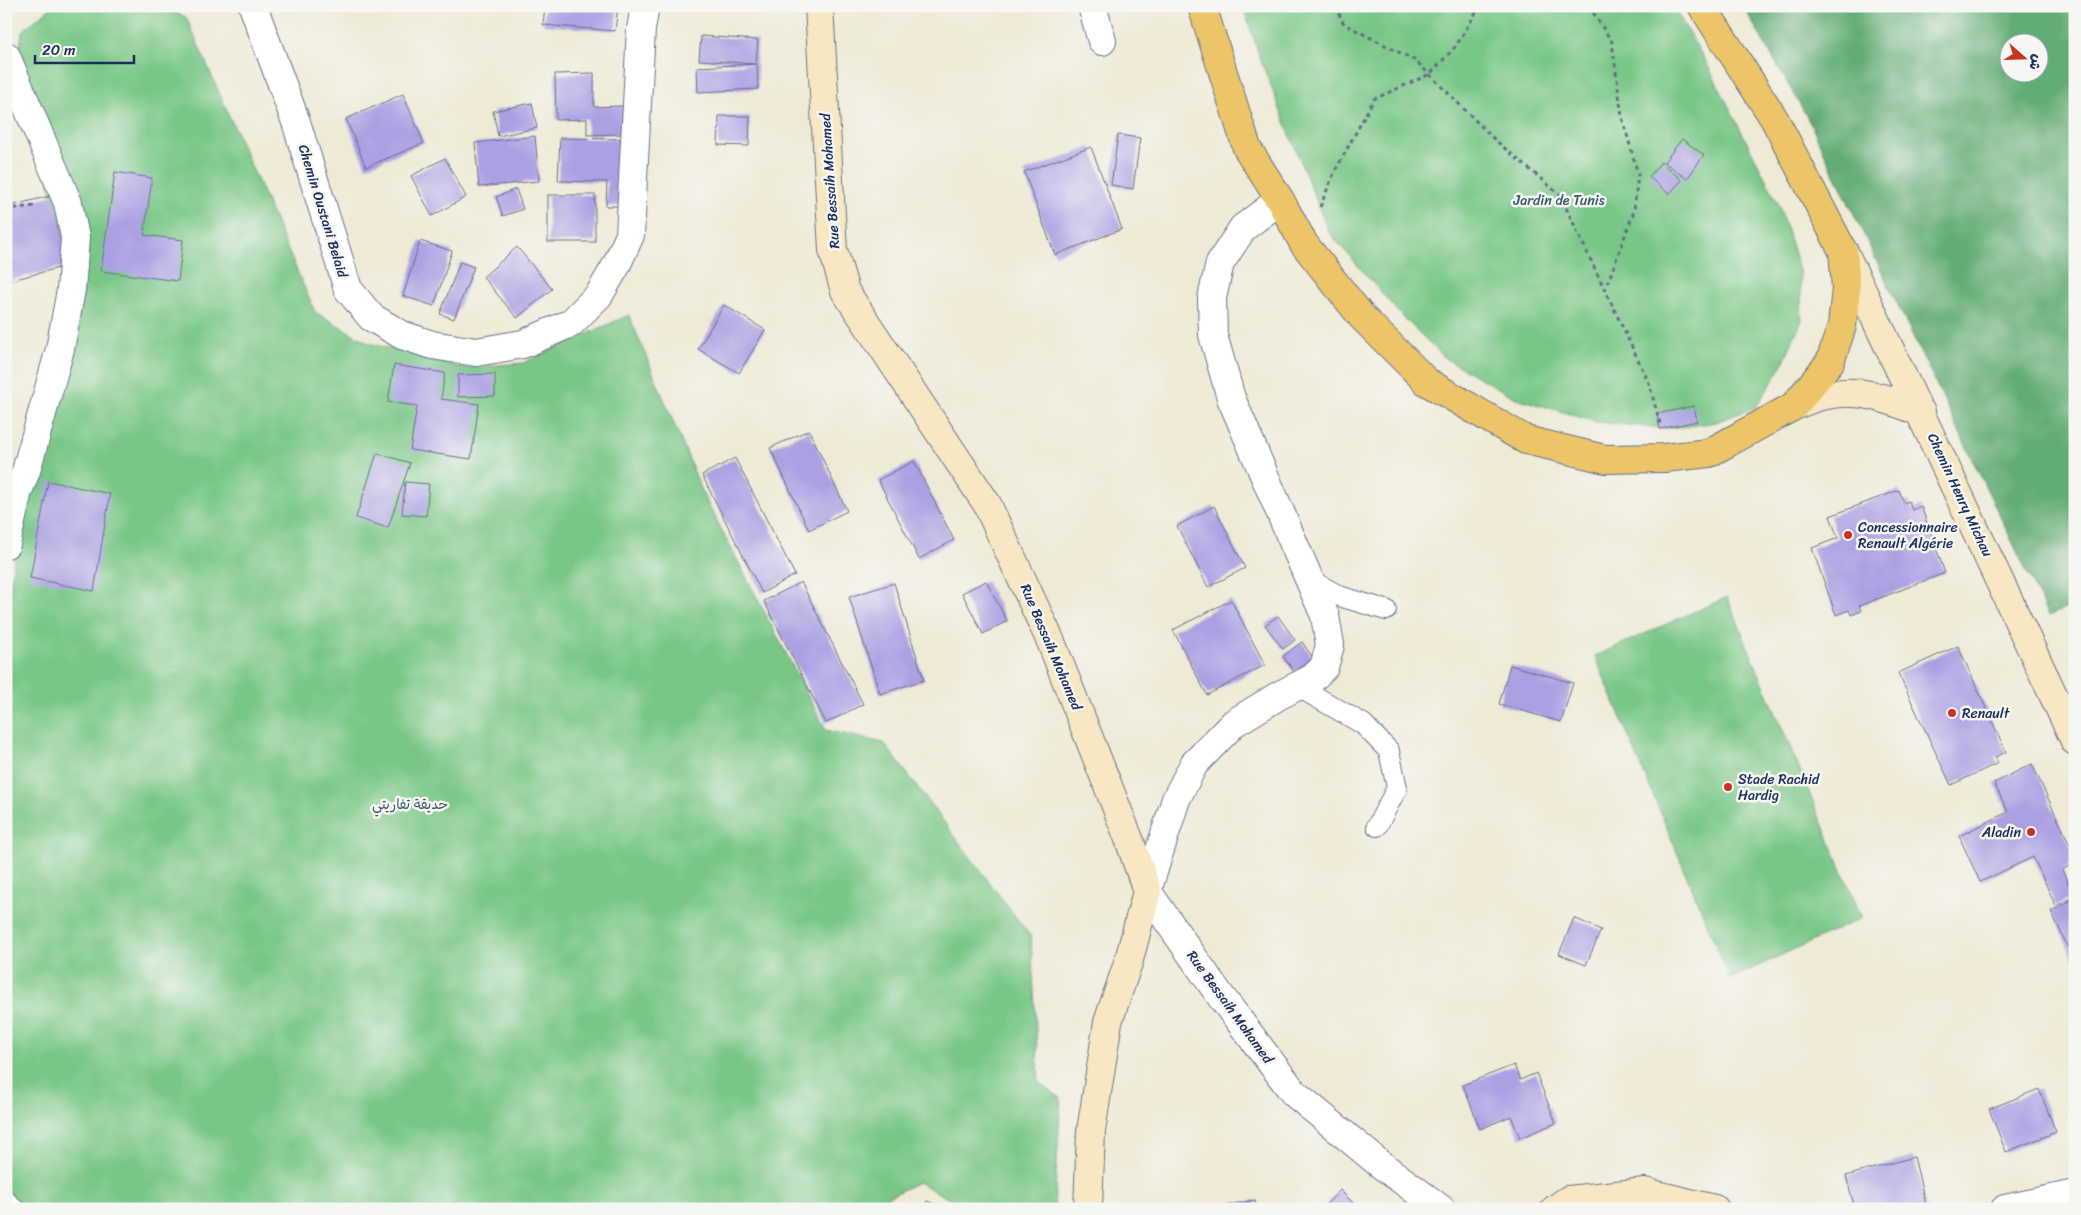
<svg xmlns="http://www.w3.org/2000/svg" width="2081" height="1215" font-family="Sriracha,'Playpen Sans Arabic',sans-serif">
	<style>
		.green { fill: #79c787; stroke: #4a7b72 }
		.forest { fill: #62ac74; stroke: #3e6e69; fill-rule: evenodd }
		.building { fill: #aca0e3 }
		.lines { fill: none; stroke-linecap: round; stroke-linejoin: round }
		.lane-casing { stroke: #657088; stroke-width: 22 }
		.street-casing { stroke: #657088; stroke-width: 30 }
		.secondary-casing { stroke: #657088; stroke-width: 30 }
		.primary-casing { stroke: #657088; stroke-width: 30 }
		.path { stroke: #657088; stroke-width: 3; stroke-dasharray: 4 4; stroke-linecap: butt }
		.lane { stroke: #fff; stroke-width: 20 }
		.street { stroke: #fff; stroke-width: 28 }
		.secondary { stroke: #f7e8c3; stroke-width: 28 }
		.primary { stroke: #ecc569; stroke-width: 28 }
		.poi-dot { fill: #c8321e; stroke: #f6f6f2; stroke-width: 2 }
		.labels { text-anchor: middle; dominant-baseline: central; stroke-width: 5; stroke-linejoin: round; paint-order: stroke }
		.street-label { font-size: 14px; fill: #1b2f5e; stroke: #f6f6f2 }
		.park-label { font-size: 14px; fill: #375d6a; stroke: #f6f6f2 }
		.poi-label { font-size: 14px; fill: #1b2f5e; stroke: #f6f6f2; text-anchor: start }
	</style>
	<rect width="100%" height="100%" fill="#f6f6f2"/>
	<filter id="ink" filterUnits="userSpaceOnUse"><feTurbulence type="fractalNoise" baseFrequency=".02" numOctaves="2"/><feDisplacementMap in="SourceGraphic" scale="10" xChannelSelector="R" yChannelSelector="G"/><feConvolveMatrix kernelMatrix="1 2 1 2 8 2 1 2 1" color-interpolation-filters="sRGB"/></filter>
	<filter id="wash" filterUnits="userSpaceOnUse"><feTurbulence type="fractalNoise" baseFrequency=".0096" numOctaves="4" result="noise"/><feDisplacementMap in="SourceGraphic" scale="20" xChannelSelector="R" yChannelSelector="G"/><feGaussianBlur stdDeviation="1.12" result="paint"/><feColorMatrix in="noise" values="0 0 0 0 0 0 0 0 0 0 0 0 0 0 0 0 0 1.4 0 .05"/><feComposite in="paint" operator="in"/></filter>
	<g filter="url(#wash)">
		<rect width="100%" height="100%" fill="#eeead5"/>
		<g class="green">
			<polygon points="53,6 158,6 186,17 315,312 369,343 463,368 523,363 629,315 705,498 826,730 884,743 1031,937 1039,1083 1061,1098 1054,1209 967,1209 918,1182 871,1206 870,1209 6,1209 7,608 23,500 80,294 17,70 22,31"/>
			<polygon points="1243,6 1673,6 1706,62 1779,205 1800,273 1802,320 1781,368 1756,407 1716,422 1683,427 1662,428 1596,422 1516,398 1446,359 1398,312 1328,231 1261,61"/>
			<polygon points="1727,597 1862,918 1730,979 1595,656"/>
		</g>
		<path class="forest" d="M1743,6H2075V605L2048,616L1808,119ZM2008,42H2038V72H2008Z"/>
		<g id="blocks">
			<g class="building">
				<polygon points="545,6 618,6 615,31 543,25"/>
				<polygon points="701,36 758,40 756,64 699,60"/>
				<polygon points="757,64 758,89 698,92 697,67"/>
				<polygon points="594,73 594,107 622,106 622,134 587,135 587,119 556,120 555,74"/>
				<polygon points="403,94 424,143 366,167 346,119"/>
				<polygon points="532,103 537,128 498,136 493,111"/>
				<polygon points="719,116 750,116 749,146 718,145"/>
				<polygon points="1118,135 1140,138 1133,189 1111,185"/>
				<polygon points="535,136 539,181 479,187 475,143"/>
				<polygon points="560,138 625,139 623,206 606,206 607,182 558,181"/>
				<polygon points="1682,139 1704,155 1687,179 1664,162"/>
				<polygon points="1091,147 1122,229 1055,255 1024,172"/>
				<polygon points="445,158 466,197 432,216 411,176"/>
				<polygon points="1661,162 1682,180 1669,194 1649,177"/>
				<polygon points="115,172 152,178 144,235 183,240 178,281 101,271"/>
				<polygon points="516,189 523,209 503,216 496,197"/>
				<polygon points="54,195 70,265 8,281 6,273 6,207"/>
				<rect x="548" y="195" width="47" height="47"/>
				<polygon points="420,241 452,251 434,306 403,296"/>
				<polygon points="517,247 552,289 517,318 483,277"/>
				<polygon points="460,262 474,267 454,319 440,314"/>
				<polygon points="724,305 765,330 739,373 698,349"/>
				<polygon points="394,365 445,373 441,399 479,404 471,459 410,450 417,406 388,402"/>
				<polygon points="495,374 495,396 458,397 458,375"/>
				<polygon points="1694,406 1697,421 1660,429 1657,414"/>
				<polygon points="809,430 847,511 809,530 770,448"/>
				<polygon points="377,453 410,463 388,528 356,518"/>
				<polygon points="735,458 795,575 762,593 702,475"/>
				<polygon points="914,461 954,540 919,559 878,480"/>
				<polygon points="48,481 110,494 94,591 30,578"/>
				<polygon points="405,482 429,484 426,516 402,514"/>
				<polygon points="1899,490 1904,503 1909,501 1912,510 1921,506 1945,573 1859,606 1861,611 1851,615 1849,610 1836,615 1812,548 1838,538 1830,516"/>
				<polygon points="1214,506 1245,568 1208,587 1177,526"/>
				<polygon points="986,581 1007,621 983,634 962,593"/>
				<polygon points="801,582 863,704 826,723 764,601"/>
				<polygon points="894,583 924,680 880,694 849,597"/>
				<polygon points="1231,600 1265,665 1207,695 1173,630"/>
				<polygon points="1278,616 1295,640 1283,649 1265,625"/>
				<polygon points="1302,642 1313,658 1294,672 1283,656"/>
				<polygon points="1958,646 2006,752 1995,757 1998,763 1951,785 1898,673"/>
				<polygon points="1510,665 1573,683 1561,722 1499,704"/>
				<polygon points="2032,764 2075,856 2075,863 2062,870 2075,897 2056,906 2033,857 1980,882 1959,836 2008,812 1994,783"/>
				<polygon points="2075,899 2075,963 2051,911"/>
				<polygon points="1574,918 1601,930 1586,965 1559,954"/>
				<polygon points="1514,1065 1520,1080 1536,1073 1556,1123 1520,1138 1511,1116 1480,1129 1463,1085"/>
				<polygon points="2039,1089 2056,1132 2006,1152 1989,1109"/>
				<polygon points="1914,1157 1927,1209 1855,1209 1846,1176"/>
				<polygon points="1340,1190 1359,1209 1322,1209"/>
				<polygon points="1255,1200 1256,1209 1214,1209 1214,1208"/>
				<polygon points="927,1201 947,1209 924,1209"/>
			</g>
		</g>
	</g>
	<g filter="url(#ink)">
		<use href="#blocks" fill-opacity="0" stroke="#657088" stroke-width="1"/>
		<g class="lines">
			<g class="lane-casing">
				<g id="lane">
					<polyline points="1309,579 1339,596 1386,610"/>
					<polyline points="1297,686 1363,724 1389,751 1397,788 1377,826"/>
					<polyline points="6,1201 14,1209"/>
				</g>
			</g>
			<g class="street-casing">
				<g id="street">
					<polyline points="253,6 296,122 348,289 371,317 402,335 432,345 476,352 523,344 571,323 599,295 616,266 630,235 641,29 645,6"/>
					<polyline points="1092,6 1102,41"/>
					<polyline points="6,56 68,203 75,238 71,290 60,349 26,471 18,491 6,544"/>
					<polyline points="1280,200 1243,228 1220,263 1212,298 1213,335 1231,398 1325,616 1330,645 1324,667 1313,678 1278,696 1234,723 1194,764 1176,799 1147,891 1219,994 1294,1093 1380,1164 1441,1209"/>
					<polyline points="2005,1209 2075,1194"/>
				</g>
			</g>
			<g class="secondary-casing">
				<g id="secondary">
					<polyline points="819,6 833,250 845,291 987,504 1051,642 1129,839 1147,891 1129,960 1108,1022 1091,1131 1088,1209"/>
					<polyline points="1844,252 2075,741"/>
					<path d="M1794,406C1842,383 1873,393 1921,412"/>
					<polyline points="1555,1209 1568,1200 1645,1192 1715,1209"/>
				</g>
			</g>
			<g class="primary-casing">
				<polyline id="primary" points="1202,6 1247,148 1280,200 1304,244 1362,317 1427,382 1526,440 1605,459 1664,458 1709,453 1794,406 1830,362 1842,326 1846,289 1843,251 1775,120 1702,6"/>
			</g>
			<g class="path">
				<polyline points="1335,6 1344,24 1416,61 1495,140 1560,195 1649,383 1661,427"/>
				<polyline points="1589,6 1612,42 1622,117 1638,174 1634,211 1605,290"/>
				<polyline points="1320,207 1334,173 1374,99 1430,74 1456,46 1480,6"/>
				<polyline points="6,209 35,206"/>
			</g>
			<use href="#lane" class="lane"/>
			<use href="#street" class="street"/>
			<use href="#secondary" class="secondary"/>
			<use href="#primary" class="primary"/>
		</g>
	</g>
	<g class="poi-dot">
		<circle cx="1848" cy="535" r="5"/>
		<circle cx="1952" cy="713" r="5"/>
		<circle cx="1728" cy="787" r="5"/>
		<circle cx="2031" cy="832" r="5"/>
	</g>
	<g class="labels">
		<g class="street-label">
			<text transform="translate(830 181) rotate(-94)">Rue Bessaih Mohamed</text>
			<text transform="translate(323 211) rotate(73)">Chemin Oustani Belaid</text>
			<text transform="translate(1960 495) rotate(65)">Chemin Henry Michau</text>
			<text transform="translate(1051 647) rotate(67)">Rue Bessaih Mohamed</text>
			<text transform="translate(1230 1007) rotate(54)">Rue Bessaih Mohamed</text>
		</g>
		<g class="park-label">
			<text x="1559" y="200">Jardin de Tunis</text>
			<text x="410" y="804">حديقة تفاريتي</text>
		</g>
		<g class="poi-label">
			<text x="1858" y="527">Concessionnaire<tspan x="1858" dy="16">Renault Algérie</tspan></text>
			<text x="1962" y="713">Renault</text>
			<text x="1738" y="779">Stade Rachid<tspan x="1738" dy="16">Hardig</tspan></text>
			<text x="2021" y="832" text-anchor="end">Aladin</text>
		</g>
	</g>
	<rect width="2081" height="1215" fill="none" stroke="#f6f6f2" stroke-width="25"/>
	<g transform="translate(2024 58) rotate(110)"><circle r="24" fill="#f6f6f2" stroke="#9ea6b7"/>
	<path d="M0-4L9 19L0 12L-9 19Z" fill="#c8321e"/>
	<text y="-8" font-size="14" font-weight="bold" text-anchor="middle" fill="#1b2f5e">ش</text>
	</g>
	<path d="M35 55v8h99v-8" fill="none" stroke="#1b2f5e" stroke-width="2.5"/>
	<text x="42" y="55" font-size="15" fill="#1b2f5e" stroke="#f6f6f2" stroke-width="4" paint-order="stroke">20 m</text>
</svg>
